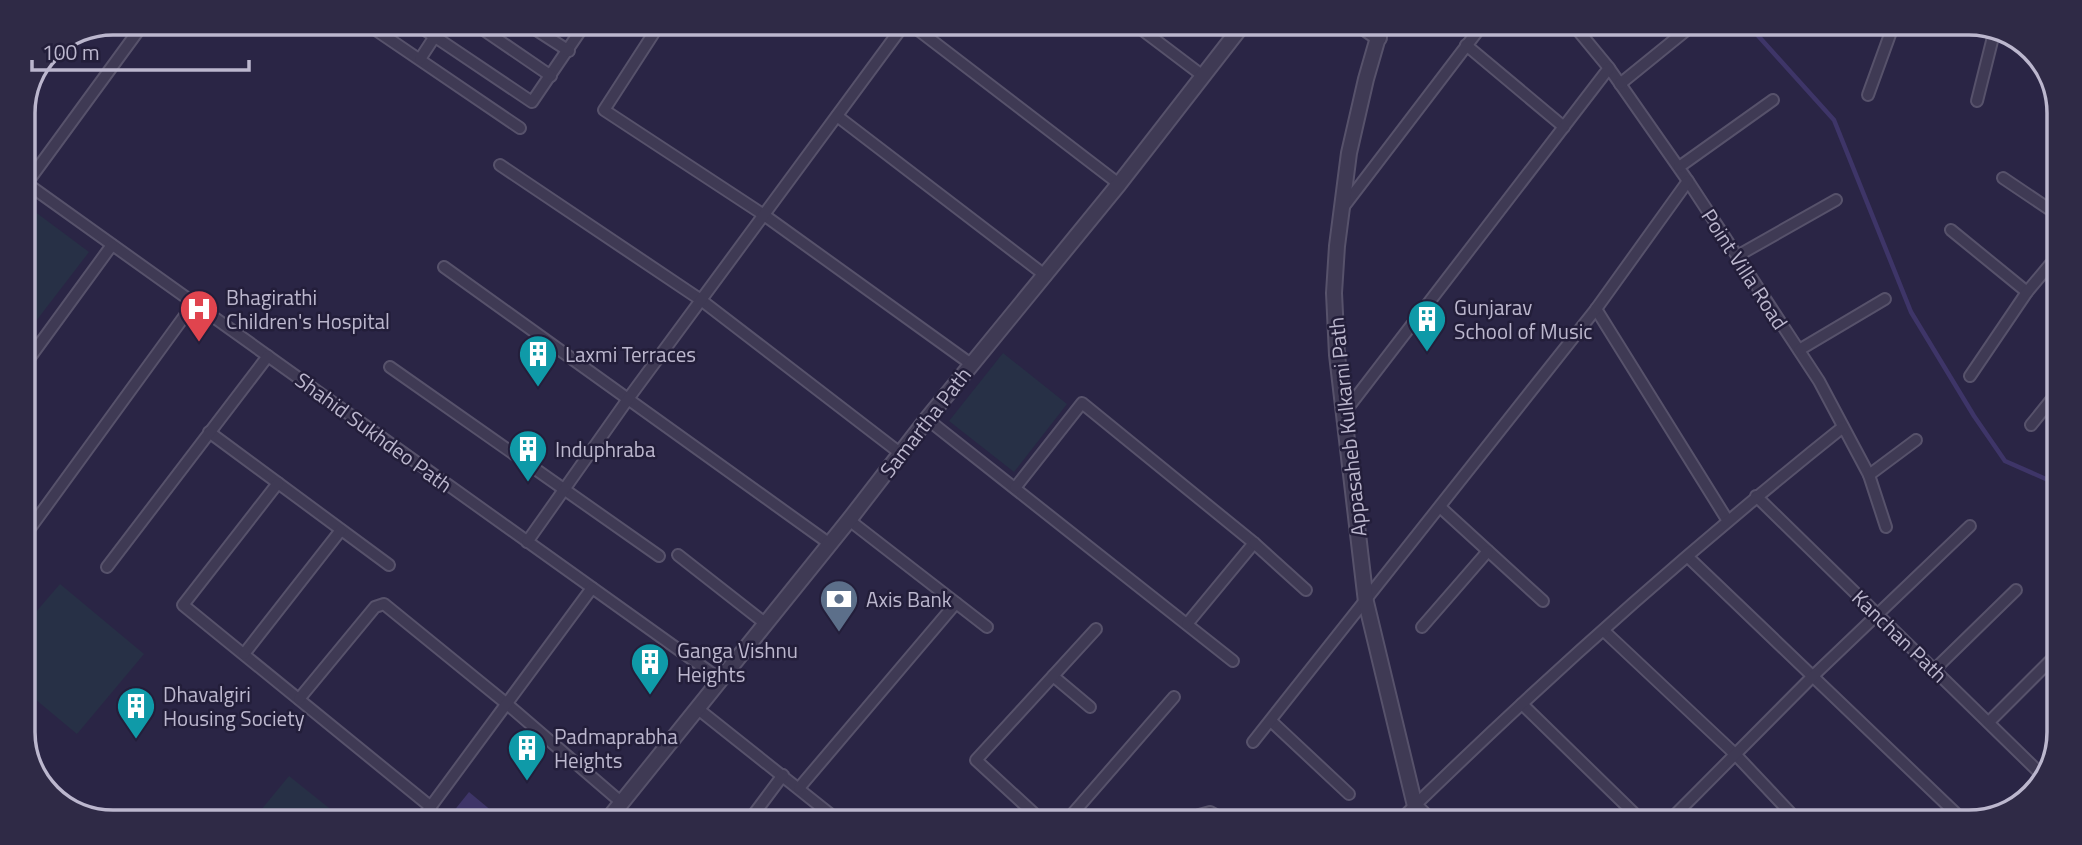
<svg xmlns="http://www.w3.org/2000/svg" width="2082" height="845" font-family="'Titillium Web',sans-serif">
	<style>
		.green { fill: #273046 }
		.water { fill: #3e3568 }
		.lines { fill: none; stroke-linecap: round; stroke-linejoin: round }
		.stream { stroke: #3e3568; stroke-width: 4.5 }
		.minor-casing { stroke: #57526b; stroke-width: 14 }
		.tertiary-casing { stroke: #57526b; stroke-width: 18 }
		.minor { stroke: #3f3a54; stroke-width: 10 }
		.tertiary { stroke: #3f3a54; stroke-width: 14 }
		.labels { text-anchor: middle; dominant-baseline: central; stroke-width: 5; stroke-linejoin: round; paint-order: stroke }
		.street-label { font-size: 21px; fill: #bcb7ce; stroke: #231e3a }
		.poi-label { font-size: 21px; fill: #bcb7ce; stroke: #231e3a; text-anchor: start }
		.rim { fill: none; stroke: #bcb7ce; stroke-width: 3.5 }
	</style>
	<rect width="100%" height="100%" fill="#2a2545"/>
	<g class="green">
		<polygon points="34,211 89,252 23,338 23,226"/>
		<polygon points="1003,353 1067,404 1014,472 949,421"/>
		<polygon points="60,584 144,654 77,734 23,689 23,627"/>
		<polygon points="289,776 339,816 256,816"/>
	</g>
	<polygon class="water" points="469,792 493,812 489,817 449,817"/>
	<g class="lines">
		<polyline class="stream" points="1752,29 1834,120 1911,312 1974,416 2005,461 2055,483"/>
		<g class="minor-casing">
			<g id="minor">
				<polyline points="367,24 520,128"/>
				<polyline points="416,24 532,102 585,24"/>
				<polyline points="475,24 551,76"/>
				<polyline points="527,24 569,51"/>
				<polyline points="659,25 604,110 764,215 971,364"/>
				<polyline points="913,26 1119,184"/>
				<polyline points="1137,26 1203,76"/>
				<polyline points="1576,28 1609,68 1688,181 1819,381 1869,475 1886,527"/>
				<polyline points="1466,45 1564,127"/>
				<polyline points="420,59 443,24"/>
				<polyline points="1620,84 1689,28"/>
				<polyline points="1868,95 1892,29"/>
				<polyline points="1977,101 1995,29"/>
				<polyline points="837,116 1046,276"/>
				<polyline points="500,165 701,300 900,453"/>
				<polyline points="1679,167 1773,100"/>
				<polyline points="2003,178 2058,215"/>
				<polyline points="26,183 721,680"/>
				<polyline points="24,187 144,23"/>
				<polyline points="1342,209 1480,28"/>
				<polyline points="1951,230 2027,292"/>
				<polyline points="1737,256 1836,200"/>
				<polyline points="444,267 830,544"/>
				<polyline points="1596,309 1728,521"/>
				<polyline points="1799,350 1885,299"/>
				<polyline points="23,367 112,245"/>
				<polyline points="390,367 659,556"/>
				<polyline points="1970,376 2027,292 2058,255"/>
				<polyline points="1344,413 1609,68"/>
				<polyline points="927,419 1233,661"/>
				<polyline points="2031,425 2056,394"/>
				<polyline points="209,432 389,565"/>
				<polyline points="1869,475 1916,440"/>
				<polyline points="278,483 183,605 431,807"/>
				<polyline points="1015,488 1082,403 1254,543 1187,624"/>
				<polyline points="1756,496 2044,777"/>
				<polyline points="1440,507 1543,601"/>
				<polyline points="849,520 987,627"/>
				<polyline points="23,538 194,303"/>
				<polyline points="527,542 628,399 903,26"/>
				<polyline points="1254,543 1306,590"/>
				<polyline points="678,555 766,624"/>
				<polyline points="1688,557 1965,822"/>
				<polyline points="107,567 268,356"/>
				<polyline points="1422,627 1488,551"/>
				<polyline points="1604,631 1735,754 1799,822"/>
				<polyline points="244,654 341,530"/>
				<polyline points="1935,669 2016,590"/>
				<polyline points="1053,676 1090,707"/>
				<polyline points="23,699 24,698"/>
				<polyline points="299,699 375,607 384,604 507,704 622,803"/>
				<polyline points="1522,704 1642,821"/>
				<polyline points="698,709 835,818"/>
				<polyline points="1271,721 1349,794"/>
				<polyline points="1989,722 2054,657"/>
				<polyline points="1253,742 1596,309 1688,181"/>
				<polyline points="799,788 956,603"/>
				<polyline points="2008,811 2053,766"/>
				<polyline points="423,817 592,588"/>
				<polyline points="751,818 783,775"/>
				<polyline points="855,818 865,816 872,818"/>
				<polyline points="1040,819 976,760 1096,629"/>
				<polyline points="1068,819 1174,697"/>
				<polyline points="1195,820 1199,815 1210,812 1225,820"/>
				<path d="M1400,820C1541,682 1689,550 1843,427"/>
				<polyline points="1669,821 1813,676 1970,526"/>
			</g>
		</g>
		<g class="tertiary-casing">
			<g id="tertiary">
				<polyline points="1363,27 1379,38"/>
				<polyline points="1381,27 1366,79 1349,153 1337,246 1334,293 1337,355 1366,602 1415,806 1429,820"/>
				<polyline points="610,817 849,520 927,419 1119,184 1241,27"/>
			</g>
		</g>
		<use href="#minor" class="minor"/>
		<use href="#tertiary" class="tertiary"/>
	</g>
	<defs>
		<g id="hospital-pin" transform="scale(2.0125)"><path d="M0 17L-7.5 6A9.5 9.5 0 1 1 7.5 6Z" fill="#e0444e" stroke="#231e3a"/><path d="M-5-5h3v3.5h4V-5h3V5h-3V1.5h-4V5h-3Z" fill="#fff"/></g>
		<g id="building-pin" transform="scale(2.0125)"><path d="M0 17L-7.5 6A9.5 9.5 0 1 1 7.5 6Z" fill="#0f9aa8" stroke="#231e3a"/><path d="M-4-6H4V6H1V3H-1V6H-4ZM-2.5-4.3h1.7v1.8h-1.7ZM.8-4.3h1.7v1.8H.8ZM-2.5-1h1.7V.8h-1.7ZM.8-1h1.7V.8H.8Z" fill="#fff"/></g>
		<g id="bank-pin" transform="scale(2.0125)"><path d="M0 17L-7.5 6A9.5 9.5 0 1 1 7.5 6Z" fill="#5c6f8a" stroke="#231e3a"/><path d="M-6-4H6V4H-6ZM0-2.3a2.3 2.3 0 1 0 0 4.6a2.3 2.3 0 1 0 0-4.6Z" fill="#fff"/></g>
	</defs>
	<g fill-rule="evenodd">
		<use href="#hospital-pin" x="199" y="309"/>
		<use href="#building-pin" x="1427" y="319"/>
		<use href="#building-pin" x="538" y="354"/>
		<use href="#building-pin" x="528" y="449"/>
		<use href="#bank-pin" x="839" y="599"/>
		<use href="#building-pin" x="650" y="662"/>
		<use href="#building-pin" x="136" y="706"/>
		<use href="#building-pin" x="527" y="748"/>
	</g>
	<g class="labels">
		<g class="street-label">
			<text transform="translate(1745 269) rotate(57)">Point Villa Road</text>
			<text transform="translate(925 422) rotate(-52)">Samartha Path</text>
			<text transform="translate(1347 427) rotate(-96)">Appasaheb Kulkarni Path</text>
			<text transform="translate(374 432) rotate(36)">Shahid Sukhdeo Path</text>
			<text transform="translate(1900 636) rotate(44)">Kanchan Path</text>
		</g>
		<g class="poi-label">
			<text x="226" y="297">Bhagirathi<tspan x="226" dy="24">Children's Hospital</tspan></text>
			<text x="1454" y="307">Gunjarav<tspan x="1454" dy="24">School of Music</tspan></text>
			<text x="565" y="354">Laxmi Terraces</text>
			<text x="555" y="449">Induphraba</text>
			<text x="866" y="599">Axis Bank</text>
			<text x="677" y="650">Ganga Vishnu<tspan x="677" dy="24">Heights</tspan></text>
			<text x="163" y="694">Dhavalgiri<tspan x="163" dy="24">Housing Society</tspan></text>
			<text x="554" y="736">Padmaprabha<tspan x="554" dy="24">Heights</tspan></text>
		</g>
	</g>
	<path d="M0 0H2082V845H0ZM113 35H1969A78 78 0 0 1 2047 113V732A78 78 0 0 1 1969 810H113A78 78 0 0 1 35 732V113A78 78 0 0 1 113 35Z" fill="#2f2a46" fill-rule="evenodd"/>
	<path class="rim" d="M113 35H1969A78 78 0 0 1 2047 113V732A78 78 0 0 1 1969 810H113A78 78 0 0 1 35 732V113A78 78 0 0 1 113 35Z"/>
	<path d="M32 60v10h217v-10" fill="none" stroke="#bcb7ce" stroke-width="3.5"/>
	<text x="42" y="60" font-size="21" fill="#bcb7ce" stroke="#231e3a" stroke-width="5" paint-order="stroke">100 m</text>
</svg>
